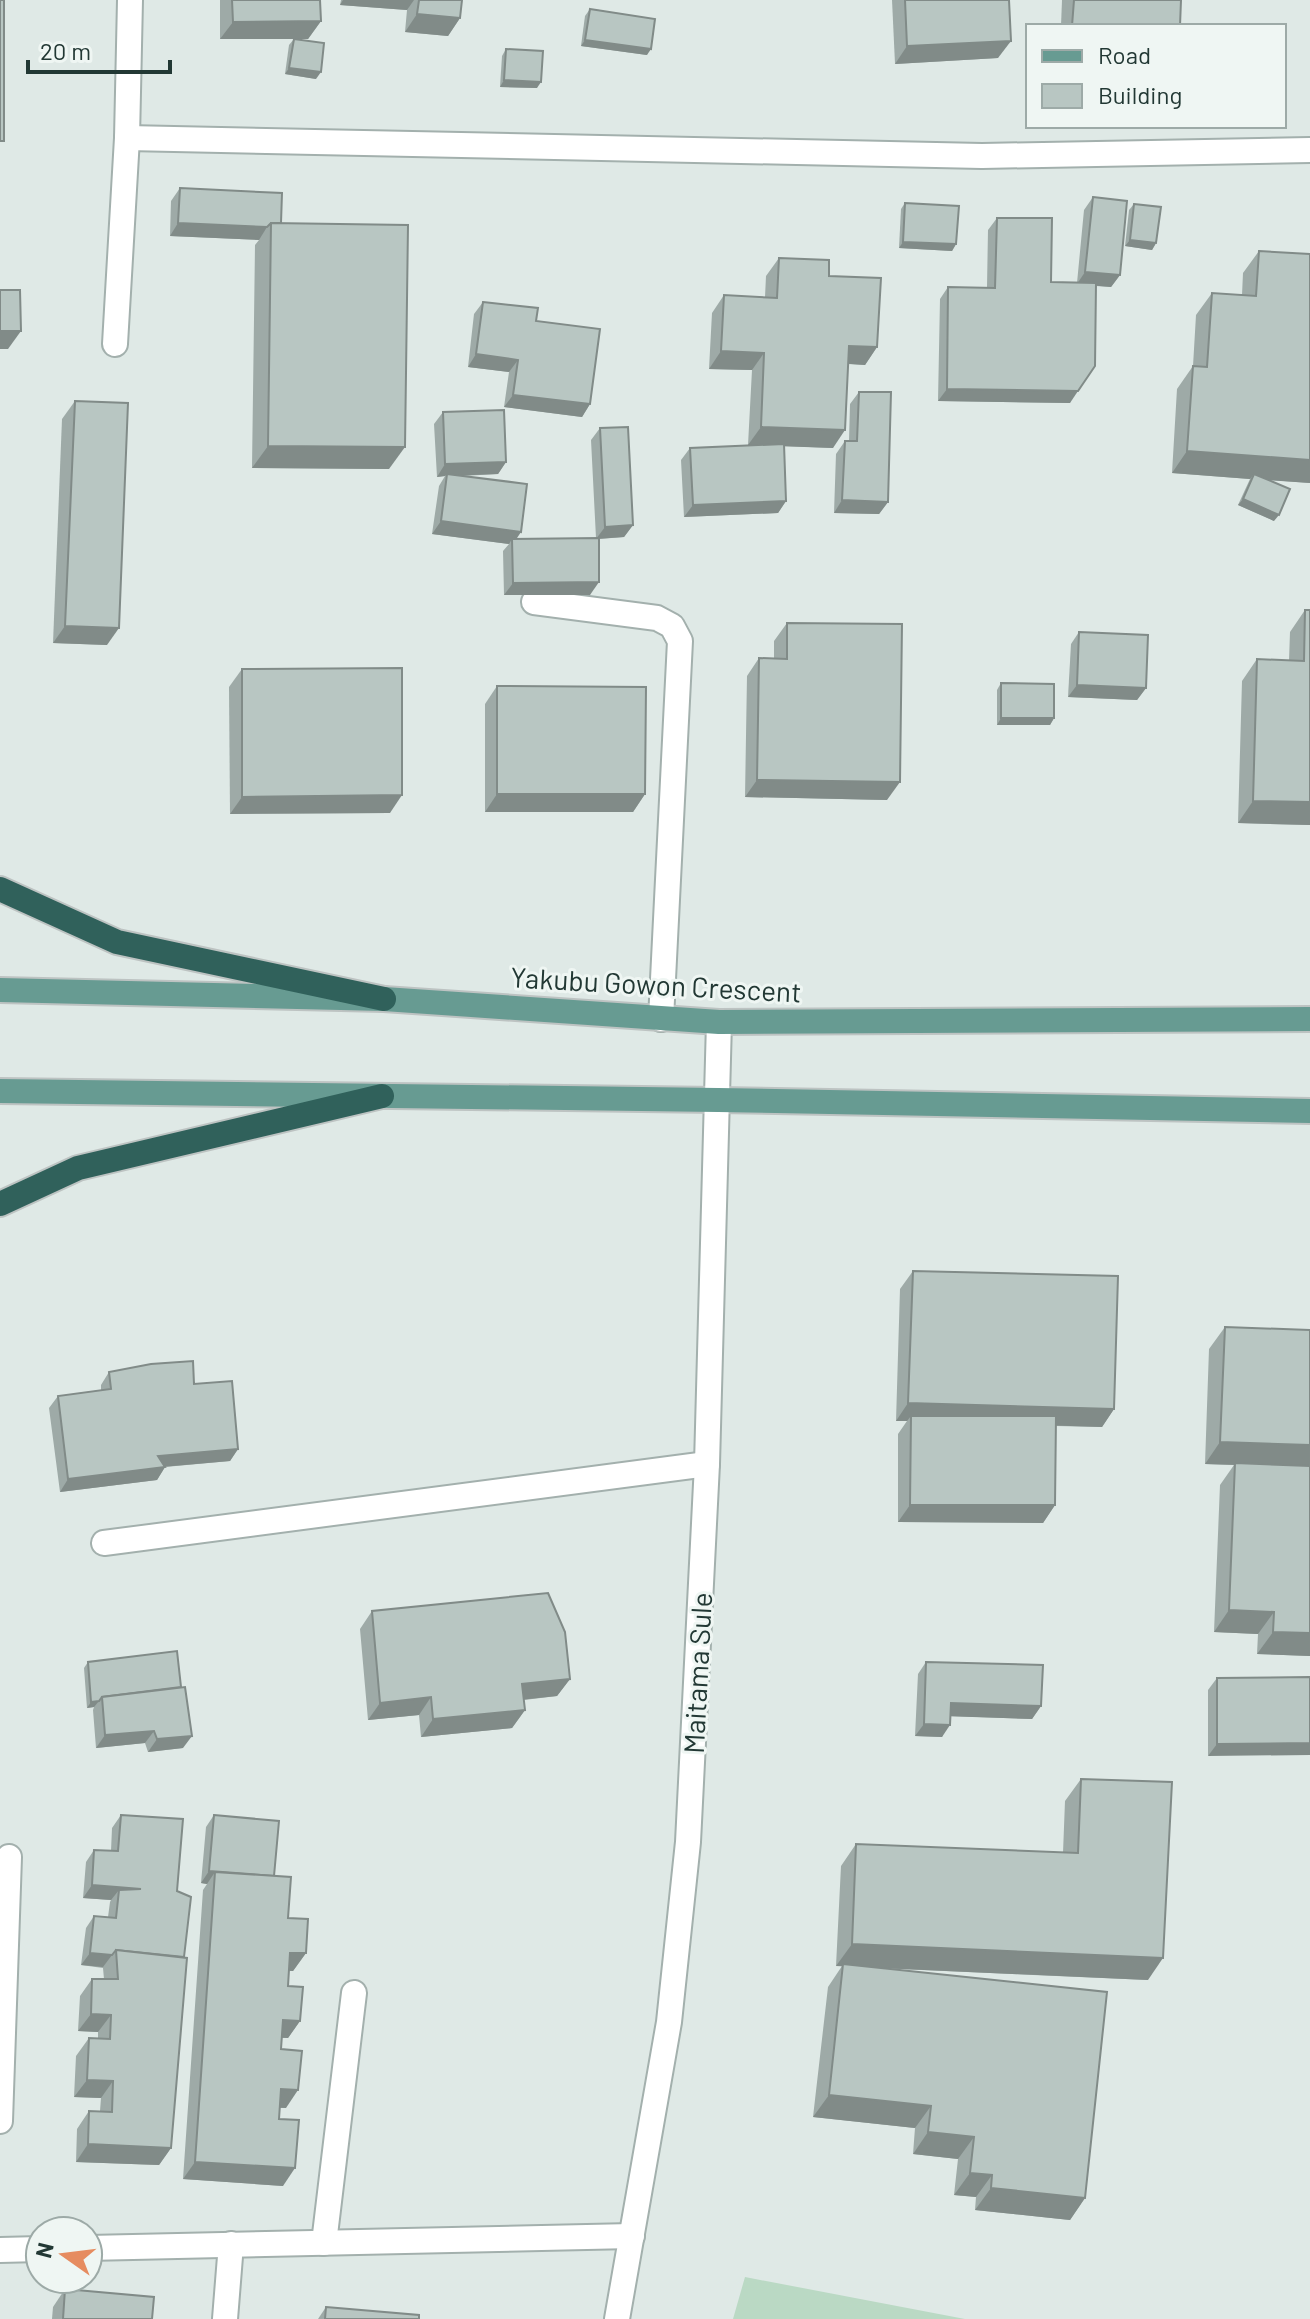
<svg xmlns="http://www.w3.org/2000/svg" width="1310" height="2319" font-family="Barlow,sans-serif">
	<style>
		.green { fill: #bad9c4 }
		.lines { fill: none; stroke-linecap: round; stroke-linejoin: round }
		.minor-casing { stroke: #a3b0ad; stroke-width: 28 }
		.major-casing { stroke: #bdc3c2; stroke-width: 28 }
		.highway-casing { stroke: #bdc3c2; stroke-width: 28 }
		.minor { stroke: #fff; stroke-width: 24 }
		.major { stroke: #679b92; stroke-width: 24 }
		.highway { stroke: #30615b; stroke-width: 24 }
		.wall { fill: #9eaaa7 }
		.shaded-wall { fill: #818b88 }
		.building { fill: #b8c6c2; stroke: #818b88; stroke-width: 2 }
		.labels { text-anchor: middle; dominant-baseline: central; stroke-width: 6; stroke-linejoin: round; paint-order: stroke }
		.street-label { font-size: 28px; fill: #223834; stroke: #eff6f3 }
	</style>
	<rect width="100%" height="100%" fill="#dfe9e6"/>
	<polygon class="green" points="745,2277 965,2319 733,2319"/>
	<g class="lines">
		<g class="minor-casing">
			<g id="minor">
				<polyline points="127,138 982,156 1310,150"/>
				<polyline points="115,344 127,138 130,0"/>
				<polyline points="534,602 657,618 672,626 680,641 661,1019"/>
				<polyline points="104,1543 707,1464"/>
				<polyline points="0,2121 9,1857"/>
				<polyline points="324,2243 354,1993"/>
				<polyline points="88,2248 632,2236"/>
				<polyline points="0,2250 40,2249"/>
				<polyline points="225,2319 231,2244"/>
				<polyline points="617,2319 669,2022 688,1842 707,1464 719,1022"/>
			</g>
		</g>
		<g class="major-casing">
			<g id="major">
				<polyline points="0,990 384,999 719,1022 1310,1019"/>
				<polyline points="0,1091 718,1100 1310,1111"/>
			</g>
		</g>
		<g class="highway-casing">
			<g id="highway">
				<polyline points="0,889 117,942 384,999"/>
				<polyline points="0,1204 78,1168 382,1096"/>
			</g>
		</g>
		<use href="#minor" class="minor"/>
		<use href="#major" class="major"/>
		<use href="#highway" class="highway"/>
	</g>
	<g class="wall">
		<polygon points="220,0 320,0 321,21 308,39 220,39"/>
		<polygon points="341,0 462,0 460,18 448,36 405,32 407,10 340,5"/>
		<polygon points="892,0 1009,0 998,58 895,64"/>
		<polygon points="1062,0 1181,0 1180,26 1061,26"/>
		<polygon points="590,9 647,55 581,46 585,16"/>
		<polygon points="294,39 316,79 285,74 289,45"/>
		<polygon points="506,49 537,88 500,87 502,56"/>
		<polygon points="180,188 281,223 389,469 252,468 255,245 259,240 170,236 171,201"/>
		<polygon points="1093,197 1120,275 1111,287 1096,286 1070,403 938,401 940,299 948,287 987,287 988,230 997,218 1051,282 1077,283 1084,210"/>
		<polygon points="905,203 956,244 952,251 899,248 901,209"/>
		<polygon points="1134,204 1156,243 1152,250 1125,246 1129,210"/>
		<polygon points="1259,251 1310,483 1269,480 1274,521 1238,505 1250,479 1172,473 1177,389 1193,366 1196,315 1212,293 1242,295 1243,273"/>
		<polygon points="779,258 829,276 877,347 865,365 848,364 833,448 784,446 786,501 778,513 684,517 681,460 690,448 758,445 748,445 752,370 709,369 712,313 724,295 765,297 766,276"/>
		<polygon points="483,302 536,321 590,404 582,417 504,407 509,372 468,367 474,314"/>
		<polygon points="859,392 888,502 879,514 834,513 836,454 845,441 849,441 850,404"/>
		<polygon points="75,401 107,645 53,643 62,419"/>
		<polygon points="443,412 506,462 498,474 462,476 516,539 596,538 591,440 600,428 633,525 624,537 599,539 590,595 504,595 503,551 509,544 432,534 439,486 445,476 437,477 434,424"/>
		<polygon points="1305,610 1310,825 1238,823 1242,681 1257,659 1289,661 1290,632"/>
		<polygon points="787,623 887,800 745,797 747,676 759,658 774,658 774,641"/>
		<polygon points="1079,632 1146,688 1137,700 1068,697 1071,644"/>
		<polygon points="242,669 390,813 230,814 229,687"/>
		<polygon points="1001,683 1054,718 1050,725 997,725 997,690"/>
		<polygon points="497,686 645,794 633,812 485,812 485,704"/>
		<polygon points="913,1271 1114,1409 1102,1427 1056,1426 1055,1505 1043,1523 898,1522 898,1434 907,1421 896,1421 900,1289"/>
		<polygon points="1225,1327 1310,1656 1257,1654 1258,1634 1214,1632 1220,1485 1234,1465 1205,1464 1209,1349"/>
		<polygon points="109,1372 194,1384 238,1449 230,1461 165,1467 157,1480 60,1492 49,1408 58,1396 101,1390 101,1385"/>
		<polygon points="372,1611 570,1679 557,1696 524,1700 525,1710 512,1728 421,1737 419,1715 368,1720 360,1629"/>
		<polygon points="88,1662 183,1748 148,1752 145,1743 96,1748 93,1710 94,1707 87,1708 84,1668"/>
		<polygon points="926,1662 1041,1706 1032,1719 951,1716 942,1737 915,1736 918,1674"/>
		<polygon points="1310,1677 1208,1756 1208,1690 1217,1678"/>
		<polygon points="1081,1779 1148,1980 876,1968 1085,2198 1070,2220 975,2210 976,2197 954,2195 958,2159 913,2154 915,2128 813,2117 828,1987 842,1966 836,1966 841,1866 856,1844 1063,1853 1065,1801"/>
		<polygon points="121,1815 177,1891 184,1957 171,2148 159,2165 76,2162 77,2129 89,2111 100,2111 101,2098 74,2097 76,2056 89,2038 98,2039 98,2032 78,2031 80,1996 92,1979 104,1979 103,1968 81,1965 86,1928 94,1916 108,1917 110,1902 111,1900 83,1898 86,1862 94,1850 111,1851 112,1828"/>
		<polygon points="214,1815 274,1876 288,1918 306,1953 293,1971 289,1971 288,1986 300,2021 288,2038 282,2038 281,2049 286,2108 280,2108 279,2119 283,2186 183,2179 203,1890 207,1884 201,1883 206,1827"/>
		<polygon points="65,2289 152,2319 52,2319 53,2307"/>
		<polygon points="326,2307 419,2319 318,2319"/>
	</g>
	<g class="shaded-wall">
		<polygon points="343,0 414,0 407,10 340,5"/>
		<polygon points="417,14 460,18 448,36 405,32"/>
		<polygon points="321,21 308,39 220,39 233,22"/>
		<polygon points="585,40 651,49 647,55 581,46"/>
		<polygon points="1011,41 998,58 895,64 907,46"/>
		<polygon points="289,68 321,72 316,79 285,74"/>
		<polygon points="504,80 541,82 537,88 500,87"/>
		<polygon points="178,223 267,227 259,240 170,236"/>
		<polygon points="1130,240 1156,243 1152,250 1125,246"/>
		<polygon points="903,242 956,244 952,251 899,248"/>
		<polygon points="1085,272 1120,275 1111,287 1077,284"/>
		<polygon points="0,331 21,331 8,349 0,349"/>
		<polygon points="849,346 877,347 865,365 837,363"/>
		<polygon points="721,351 764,353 752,370 709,369"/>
		<polygon points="476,354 518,360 509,372 468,367"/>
		<polygon points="947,389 1078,391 1070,403 938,401"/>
		<polygon points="513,395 590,404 582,417 504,407"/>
		<polygon points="761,427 845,430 833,448 748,445"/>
		<polygon points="268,446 405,447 389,469 252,468"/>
		<polygon points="1187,451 1310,460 1310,483 1252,479 1254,474 1250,479 1172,473"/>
		<polygon points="506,462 498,474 447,476 447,474 445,476 437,477 445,464"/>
		<polygon points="1243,499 1279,515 1274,521 1238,505"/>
		<polygon points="842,500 888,502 879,514 834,513"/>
		<polygon points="786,501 778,513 684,517 693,505"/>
		<polygon points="441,521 521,532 513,544 512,539 509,544 432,534"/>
		<polygon points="633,525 624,537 596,539 605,527"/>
		<polygon points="599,582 590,595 504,595 513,583"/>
		<polygon points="65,626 119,628 107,645 53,643"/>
		<polygon points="1077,685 1146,688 1137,700 1068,697"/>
		<polygon points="1001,718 1054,718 1050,725 997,725"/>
		<polygon points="757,780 900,782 887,800 745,797"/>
		<polygon points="497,794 645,794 633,812 485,812"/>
		<polygon points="402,795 390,813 230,814 242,797"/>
		<polygon points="1253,801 1310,802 1310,825 1238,823"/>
		<polygon points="908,1403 1114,1409 1102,1427 911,1421 911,1416 907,1421 896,1421"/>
		<polygon points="1220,1442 1310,1445 1310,1467 1205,1464"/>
		<polygon points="238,1449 230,1461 150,1468 158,1456"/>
		<polygon points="165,1467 157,1480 60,1492 68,1479"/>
		<polygon points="910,1505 1055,1505 1043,1523 898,1522"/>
		<polygon points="1229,1610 1274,1612 1258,1634 1214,1632"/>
		<polygon points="1273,1632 1310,1633 1310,1656 1257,1654"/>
		<polygon points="570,1679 557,1696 510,1701 522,1684"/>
		<polygon points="431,1697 419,1715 368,1720 380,1703"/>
		<polygon points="99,1701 94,1707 87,1708 91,1702"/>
		<polygon points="951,1703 1041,1706 1032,1719 942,1716"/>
		<polygon points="525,1710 512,1728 421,1737 433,1719"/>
		<polygon points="924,1724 950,1725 942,1737 915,1736"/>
		<polygon points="154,1731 145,1743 96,1748 105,1735"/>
		<polygon points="192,1736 183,1748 148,1752 157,1739"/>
		<polygon points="1310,1743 1310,1755 1208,1756 1217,1744"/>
		<polygon points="209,1871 274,1877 215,1872 207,1884 201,1883"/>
		<polygon points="92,1885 141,1889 119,1890 111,1900 83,1898"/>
		<polygon points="852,1944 1163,1958 1148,1980 836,1966"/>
		<polygon points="90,1953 112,1955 103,1967 81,1965"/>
		<polygon points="290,1953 306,1953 293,1971 277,1970"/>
		<polygon points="91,2014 111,2015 98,2032 78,2031"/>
		<polygon points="283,2020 300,2021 288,2038 270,2037"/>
		<polygon points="87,2080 113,2081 101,2098 74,2097"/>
		<polygon points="281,2089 298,2090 286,2108 269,2107"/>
		<polygon points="829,2095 931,2106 915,2128 813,2117"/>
		<polygon points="928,2132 974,2137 958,2159 913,2154"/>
		<polygon points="88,2144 171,2148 159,2165 76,2162"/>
		<polygon points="195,2162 295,2168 283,2186 183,2179"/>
		<polygon points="970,2173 992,2175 976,2197 954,2195"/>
		<polygon points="991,2188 1085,2198 1070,2220 975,2210"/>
	</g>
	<g class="building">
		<rect x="0" y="0" width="4" height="141"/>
		<polygon points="232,0 320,0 321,21 233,22"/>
		<polygon points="419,0 462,0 460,18 417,14"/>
		<polygon points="905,0 1009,0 1011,41 907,46"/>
		<polygon points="1074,0 1181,0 1180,26 1072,26"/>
		<polygon points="590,9 655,19 651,49 585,40"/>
		<polygon points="294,39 324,43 321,72 289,68"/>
		<polygon points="506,49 543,51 541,82 504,80"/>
		<polygon points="180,188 282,193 281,223 271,223 267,227 178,223"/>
		<polygon points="1093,197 1127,201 1120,275 1085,272"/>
		<polygon points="905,203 959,206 956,244 903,242"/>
		<polygon points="1134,204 1161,207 1156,243 1130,240"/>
		<polygon points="997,218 1052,218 1051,282 1096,283 1095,366 1078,391 947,389 948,287 995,288"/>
		<polygon points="271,223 408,225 405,447 268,446"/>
		<polygon points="1259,251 1310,254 1310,460 1187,451 1193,366 1207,367 1212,293 1256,296"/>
		<polygon points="779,258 829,260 829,276 881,278 877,347 849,346 845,430 761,427 764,353 721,351 724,295 777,298"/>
		<polygon points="0,290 20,290 21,331 0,331"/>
		<polygon points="483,302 538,308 536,321 600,329 590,404 513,395 518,360 476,354"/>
		<polygon points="859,392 891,392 888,502 842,500 845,441 857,441"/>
		<polygon points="75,401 128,403 119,628 65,626"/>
		<polygon points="504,410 506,462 445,464 443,412"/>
		<polygon points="628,427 633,525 605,527 600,428"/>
		<polygon points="784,444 786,501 693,505 690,448"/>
		<polygon points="447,474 527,484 521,532 441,521"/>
		<polygon points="1254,474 1290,489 1279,515 1243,499"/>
		<polygon points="599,538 599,582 513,583 512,539"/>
		<polygon points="1305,610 1310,610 1310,802 1253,801 1257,659 1304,661"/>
		<polygon points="787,623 902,624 900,782 757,780 759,658 787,659"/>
		<polygon points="1079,632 1148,635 1146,688 1077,685"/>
		<polygon points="402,668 402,795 242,797 242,669"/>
		<polygon points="1001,683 1054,684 1054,718 1001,718"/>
		<polygon points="497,686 646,687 645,794 497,794"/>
		<polygon points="913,1271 1118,1276 1114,1409 908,1403"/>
		<polygon points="1225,1327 1310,1330 1310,1445 1220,1442"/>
		<polygon points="193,1361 194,1384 232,1381 238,1449 158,1456 165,1467 68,1479 58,1396 111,1389 109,1372 151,1364"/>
		<polygon points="911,1416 1056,1416 1055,1505 910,1505"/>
		<polygon points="1235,1463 1310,1466 1310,1633 1273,1632 1274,1612 1229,1610"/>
		<polygon points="548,1593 565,1632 570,1679 522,1684 525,1710 433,1719 431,1697 380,1703 372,1611"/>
		<polygon points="177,1651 181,1687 102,1697 99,1701 91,1702 88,1662"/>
		<polygon points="926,1662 1043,1665 1041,1706 951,1703 950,1725 924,1724"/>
		<polygon points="1310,1677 1310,1743 1217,1744 1217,1678"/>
		<polygon points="185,1687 192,1736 157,1739 154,1731 105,1735 102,1697"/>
		<polygon points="1081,1779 1172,1782 1163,1958 852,1944 856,1844 1078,1853"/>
		<polygon points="121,1815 183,1819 177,1891 191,1897 184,1957 116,1950 112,1955 90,1953 94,1916 116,1918 119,1890 141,1889 92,1885 94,1850 118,1851"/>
		<polygon points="214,1815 279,1821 274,1876 209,1871"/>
		<polygon points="215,1872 291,1877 288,1918 308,1919 306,1953 290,1953 288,1986 303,1987 300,2021 283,2020 281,2049 302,2051 298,2090 281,2089 279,2119 299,2120 295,2168 195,2162"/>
		<polygon points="116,1950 187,1958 171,2148 88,2144 89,2111 112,2112 113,2081 87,2080 89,2038 110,2039 111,2015 91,2014 92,1979 118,1979"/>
		<polygon points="843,1964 1107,1992 1085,2198 991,2188 992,2175 970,2173 974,2137 928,2132 931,2106 829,2095"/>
		<polygon points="65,2289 154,2297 152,2319 63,2319"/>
		<polygon points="326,2307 419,2315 419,2319 325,2319"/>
	</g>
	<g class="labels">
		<g class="street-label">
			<text transform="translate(656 984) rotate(3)">Yakubu Gowon Crescent</text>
			<text transform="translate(697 1673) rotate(-87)">Maitama Sule</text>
		</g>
	</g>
	<rect x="1026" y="24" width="260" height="104" fill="#eff6f3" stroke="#9daaa7" stroke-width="2"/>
	<rect x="1042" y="50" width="40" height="12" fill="#679b92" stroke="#9daaa7" stroke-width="2"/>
	<text x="1098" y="64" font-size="24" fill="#223834">Road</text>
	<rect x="1042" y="84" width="40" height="24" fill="#b8c6c2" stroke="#9daaa7" stroke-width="2"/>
	<text x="1098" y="104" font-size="24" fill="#223834">Building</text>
	<g transform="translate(64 2255) rotate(284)"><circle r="38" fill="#eff6f3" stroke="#9daaa7" stroke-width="2"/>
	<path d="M0-6L14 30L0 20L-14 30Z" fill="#e68c60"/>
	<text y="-12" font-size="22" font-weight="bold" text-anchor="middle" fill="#223834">N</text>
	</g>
	<path d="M28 60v12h142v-12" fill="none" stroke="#223834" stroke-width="4"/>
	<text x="40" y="60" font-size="24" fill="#223834" stroke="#eff6f3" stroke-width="6" paint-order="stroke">20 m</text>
</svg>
